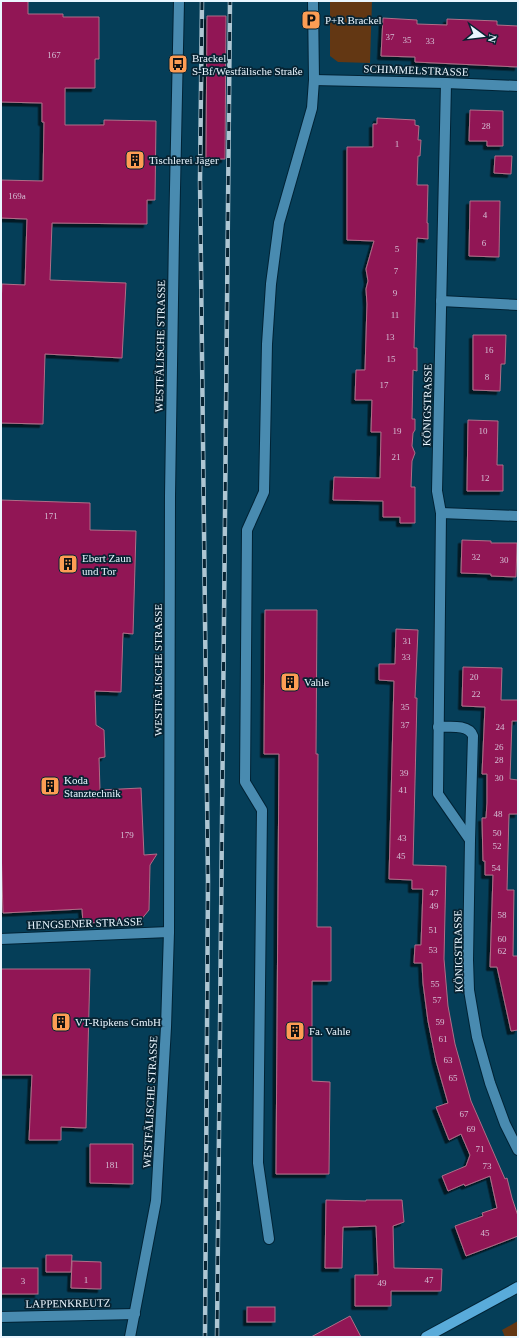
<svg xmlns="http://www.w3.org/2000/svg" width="519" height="1338" font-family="'Times New Roman',serif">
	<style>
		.green { fill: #633713 }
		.building { fill: #911555; stroke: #af6e87; filter: url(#shadow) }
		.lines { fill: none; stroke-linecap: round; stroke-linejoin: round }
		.minor-casing { stroke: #002335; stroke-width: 12 }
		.major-casing { stroke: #002335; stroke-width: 12 }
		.minor { stroke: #498bb0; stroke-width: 10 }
		.major { stroke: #59abda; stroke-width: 10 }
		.rail-casing { stroke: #aec6d3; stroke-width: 4.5 }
		.rail { stroke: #072332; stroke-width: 3; stroke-dasharray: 9; stroke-linecap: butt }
		.labels { text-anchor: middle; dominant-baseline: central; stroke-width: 3.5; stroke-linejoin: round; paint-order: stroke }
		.number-label { font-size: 9px; fill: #d4bed4 }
		.poi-label { font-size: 11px; fill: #eaf6ff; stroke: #072332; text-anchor: start }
		.street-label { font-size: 11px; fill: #eaf6ff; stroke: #072332 }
	</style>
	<defs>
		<filter id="shadow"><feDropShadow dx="-3.5" dy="3.5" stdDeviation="0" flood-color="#0009"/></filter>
	</defs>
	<rect width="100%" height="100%" fill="#053e58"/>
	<g class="green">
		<polygon points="330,1 372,1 370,63 338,62 330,56"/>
		<polygon points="518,1321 518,1337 505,1337 502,1330"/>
	</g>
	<g class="building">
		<polygon points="1,1 28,1 28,14 63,14 63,17 99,17 99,59 95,59 95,88 65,88 65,125 104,125 104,120 156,121 155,200 147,200 147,224 52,223 50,280 126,283 122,358 45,354 43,424 1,423 1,305 2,284 25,285 27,219 1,218 1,180 43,181 44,122 42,122 42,103 1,102"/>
		<polygon points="207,16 226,16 225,159 206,159"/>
		<polygon points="383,18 417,20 417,24 447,25 447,19 497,21 497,25 518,26 518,67 415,62 415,57 381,56"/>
		<polygon points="470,110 503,111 503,146 487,146 487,141 469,141"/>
		<polygon points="377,118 415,120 415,125 419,126 418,140 421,140 420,156 418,156 417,185 428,185 427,223 428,223 428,239 417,238 414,348 417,348 417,371 413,370 412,419 415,419 415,430 413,433 412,446 415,453 412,461 411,487 415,487 415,523 400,523 400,517 383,517 383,501 333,500 334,477 380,478 381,432 371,432 372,400 355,400 356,370 365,370 367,304 366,289 368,281 366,269 374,241 347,240 347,147 373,147 373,124 377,124"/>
		<polygon points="495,156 512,156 511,174 494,173"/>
		<polygon points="470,201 500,201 499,257 469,256"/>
		<polygon points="473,335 506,335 505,364 501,364 500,391 473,390"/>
		<polygon points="468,420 498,421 497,465 503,465 503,491 467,491"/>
		<polygon points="1,500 90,503 90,530 136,531 133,634 123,633 121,692 95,691 96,725 104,730 105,757 99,758 100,790 141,788 144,855 157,854 150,865 149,910 140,921 83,923 82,909 3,913 1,845"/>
		<polygon points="462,540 491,541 491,543 517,543 516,577 491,576 491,574 461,573"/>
		<polygon points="265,610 317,610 316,754 318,754 317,927 331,927 331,981 312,981 312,1081 330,1082 329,1174 276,1174 279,754 264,754"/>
		<polygon points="396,629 418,630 415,698 417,698 413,865 446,866 444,959 448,1006 455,1044 471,1101 505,1179 507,1178 512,1198 518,1216 518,1236 466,1256 455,1226 483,1216 482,1213 497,1208 490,1176 465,1186 464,1184 448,1191 442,1176 466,1166 470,1155 461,1134 449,1140 436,1107 448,1103 436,1061 428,1021 423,983 422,963 414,963 415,945 421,945 423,889 412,889 412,880 389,879 394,681 379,680 379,664 395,664"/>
		<polygon points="463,667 502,668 501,700 518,700 518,721 512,721 510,779 518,780 518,814 509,814 507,890 514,890 513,956 518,956 518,1030 511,1031 497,967 490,967 493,875 485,875 485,861 483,861 482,818 486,818 487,803 487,774 482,774 485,707 462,706"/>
		<polygon points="1,969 90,969 86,1128 61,1127 61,1140 29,1140 32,1075 1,1075"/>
		<polygon points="90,1144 133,1144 133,1184 90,1183"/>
		<polygon points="326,1200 366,1201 366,1200 402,1200 404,1222 393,1226 394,1268 442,1269 441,1291 391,1291 391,1306 355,1306 355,1275 378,1275 376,1226 343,1227 342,1268 325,1268"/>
		<polygon points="46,1255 72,1255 71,1272 46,1272"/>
		<polygon points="72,1261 101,1262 101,1289 71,1288"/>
		<rect x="1" y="1268" width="37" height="26"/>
		<rect x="247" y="1307" width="28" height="15"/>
		<polygon points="350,1316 361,1337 311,1337"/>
	</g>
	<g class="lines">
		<g class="minor-casing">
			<g id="minor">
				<polyline points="314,80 446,83 518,86"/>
				<polyline points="446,83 437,491 441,513 438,794 470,840 468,960 469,990 477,1037 490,1083 505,1124 518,1150"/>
				<polyline points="441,301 518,305"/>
				<polyline points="441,513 518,516"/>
				<path d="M438,727C449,727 469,724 473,736L470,840"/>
				<polyline points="1,939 169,932"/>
				<polyline points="269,1239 258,1163 262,810 245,782 247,530 264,492 267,344 271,284 279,223 312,108 314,80 313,1"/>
				<polyline points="1,1317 135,1314"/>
				<polyline points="130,1337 156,1201 166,1027 169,932 170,496 174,235 179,1"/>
			</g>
		</g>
		<g class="major-casing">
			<polyline id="major" points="426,1337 518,1287"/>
		</g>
		<use href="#minor" class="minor"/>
		<use href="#major" class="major"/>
		<g class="rail-casing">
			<g id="rail">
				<polyline points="202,1 200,180 208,881 205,1337"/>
				<polyline points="217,1337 230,1"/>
			</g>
		</g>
		<use href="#rail" class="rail"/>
	</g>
	<defs>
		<g id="parking-square" transform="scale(1)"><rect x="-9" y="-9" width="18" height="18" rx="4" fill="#fd9d54" stroke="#072332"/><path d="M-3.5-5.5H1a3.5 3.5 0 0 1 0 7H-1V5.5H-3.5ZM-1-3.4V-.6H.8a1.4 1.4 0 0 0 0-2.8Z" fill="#111"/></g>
		<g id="bus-square" transform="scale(1)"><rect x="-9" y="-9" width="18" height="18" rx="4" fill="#fd9d54" stroke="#072332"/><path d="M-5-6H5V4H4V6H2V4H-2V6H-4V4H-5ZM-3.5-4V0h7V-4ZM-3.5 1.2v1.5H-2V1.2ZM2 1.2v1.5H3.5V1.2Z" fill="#111"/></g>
		<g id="building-square" transform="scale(1)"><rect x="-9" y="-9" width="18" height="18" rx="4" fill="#fd9d54" stroke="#072332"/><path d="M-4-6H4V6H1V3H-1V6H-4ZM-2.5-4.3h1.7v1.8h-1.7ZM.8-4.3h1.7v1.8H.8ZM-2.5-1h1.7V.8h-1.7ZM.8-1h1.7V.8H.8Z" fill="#111"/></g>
	</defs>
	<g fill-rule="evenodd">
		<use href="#parking-square" x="311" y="20"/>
		<use href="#bus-square" x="178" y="64"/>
		<use href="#building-square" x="135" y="160"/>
		<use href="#building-square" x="68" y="564"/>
		<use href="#building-square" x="290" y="682"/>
		<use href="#building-square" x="50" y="786"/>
		<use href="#building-square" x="61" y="1022"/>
		<use href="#building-square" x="295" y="1031"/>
	</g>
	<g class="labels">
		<g class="number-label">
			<text x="390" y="37">37</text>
			<text x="407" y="40">35</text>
			<text x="430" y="41">33</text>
			<text x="54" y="55">167</text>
			<text x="486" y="126">28</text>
			<text x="397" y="144">1</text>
			<text x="17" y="196">169a</text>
			<text x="485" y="215">4</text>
			<text x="484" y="243">6</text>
			<text x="397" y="249">5</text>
			<text x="396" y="271">7</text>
			<text x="395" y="293">9</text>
			<text x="395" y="315">11</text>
			<text x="390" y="337">13</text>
			<text x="489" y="350">16</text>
			<text x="391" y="359">15</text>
			<text x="487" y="377">8</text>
			<text x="384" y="385">17</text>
			<text x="397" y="431">19</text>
			<text x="483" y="431">10</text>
			<text x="396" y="457">21</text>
			<text x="485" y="478">12</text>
			<text x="51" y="516">171</text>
			<text x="476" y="557">32</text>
			<text x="504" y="560">30</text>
			<text x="407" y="641">31</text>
			<text x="406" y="657">33</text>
			<text x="474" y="677">20</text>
			<text x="476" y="694">22</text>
			<text x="405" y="707">35</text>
			<text x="405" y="725">37</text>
			<text x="500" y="727">24</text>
			<text x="499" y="747">26</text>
			<text x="499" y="760">28</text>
			<text x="404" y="773">39</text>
			<text x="499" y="778">30</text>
			<text x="403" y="790">41</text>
			<text x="498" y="814">48</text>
			<text x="497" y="833">50</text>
			<text x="127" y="835">179</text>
			<text x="402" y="838">43</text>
			<text x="497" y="846">52</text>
			<text x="401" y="856">45</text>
			<text x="496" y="868">54</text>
			<text x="434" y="893">47</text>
			<text x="434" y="906">49</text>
			<text x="502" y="915">58</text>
			<text x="433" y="930">51</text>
			<text x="502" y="939">60</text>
			<text x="433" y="950">53</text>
			<text x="502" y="951">62</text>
			<text x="435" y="984">55</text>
			<text x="437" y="1000">57</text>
			<text x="440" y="1022">59</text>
			<text x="443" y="1039">61</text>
			<text x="448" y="1060">63</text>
			<text x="453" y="1078">65</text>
			<text x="464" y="1114">67</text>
			<text x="471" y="1129">69</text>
			<text x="480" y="1149">71</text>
			<text x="112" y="1165">181</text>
			<text x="487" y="1166">73</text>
			<text x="485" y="1233">45</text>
			<text x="86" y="1280">1</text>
			<text x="429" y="1280">47</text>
			<text x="23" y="1281">3</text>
			<text x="382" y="1283">49</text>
		</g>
		<g class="poi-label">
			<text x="325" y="20">P+R Brackel</text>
			<text x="192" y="58">Brackel<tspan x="192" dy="13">S-Bf/Westfälische Straße</tspan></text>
			<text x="149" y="160">Tischlerei Jäger</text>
			<text x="82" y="558">Ebert Zaun<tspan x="82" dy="13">und Tor</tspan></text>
			<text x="304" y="682">Vahle</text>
			<text x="64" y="780">Koda<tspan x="64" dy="13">Stanztechnik</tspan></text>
			<text x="75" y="1022">VT-Ripkens GmbH</text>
			<text x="309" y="1031">Fa. Vahle</text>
		</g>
		<g class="street-label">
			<text transform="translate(416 70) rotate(2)">SCHIMMELSTRASSE</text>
			<text transform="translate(160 346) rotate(-89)">WESTFÄLISCHE STRASSE</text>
			<text transform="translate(427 405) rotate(-89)">KÖNIGSTRASSE</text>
			<text transform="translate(158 670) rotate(-90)">WESTFÄLISCHE STRASSE</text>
			<text transform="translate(85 923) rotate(-2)">HENGSENER STRASSE</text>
			<text transform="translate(458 951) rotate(-91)">KÖNIGSTRASSE</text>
			<text transform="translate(150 1102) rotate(-87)">WESTFÄLISCHE STRASSE</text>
			<text transform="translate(68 1303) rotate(-1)">LAPPENKREUTZ</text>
		</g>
	</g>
	<rect width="519" height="1338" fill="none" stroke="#eaf6ff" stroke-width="4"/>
	<g transform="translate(483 36) rotate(105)" stroke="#072332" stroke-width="3" paint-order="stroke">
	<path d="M0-3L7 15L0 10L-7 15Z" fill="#eaf6ff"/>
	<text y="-6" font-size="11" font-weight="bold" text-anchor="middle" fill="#eaf6ff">N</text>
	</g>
</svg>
